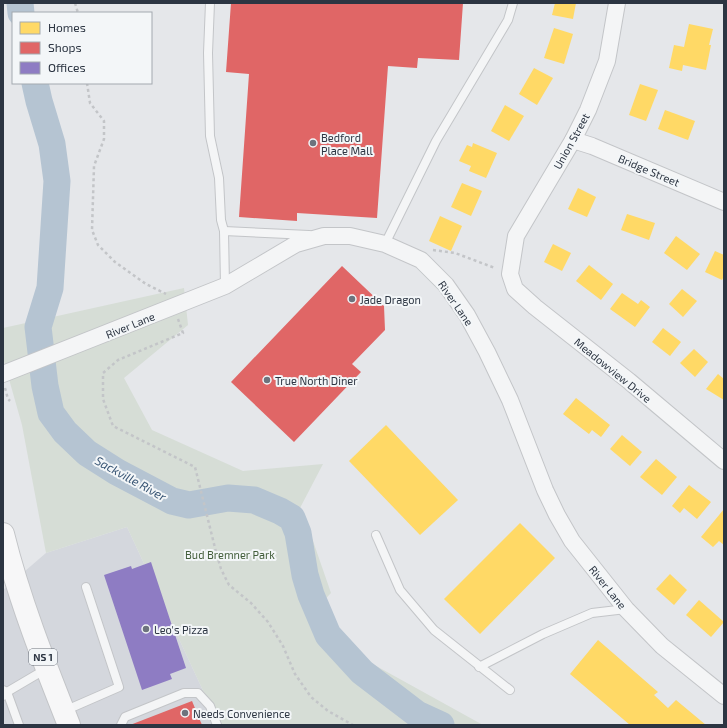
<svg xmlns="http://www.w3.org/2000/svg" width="727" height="728" font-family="'Exo 2',sans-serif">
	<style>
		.built { fill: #d4d7dd }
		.green { fill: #d6ddd6 }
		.homes { fill: #ffd966 }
		.shops { fill: #e06666 }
		.offices { fill: #8e7cc3 }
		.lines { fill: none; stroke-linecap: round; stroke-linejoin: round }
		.river { stroke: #b5c4d2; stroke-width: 27 }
		.lane-casing { stroke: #c3c5c8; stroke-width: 10 }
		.street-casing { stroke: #c3c5c8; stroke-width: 18 }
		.primary-casing { stroke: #c2c4c7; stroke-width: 24 }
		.path { stroke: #c3c5c8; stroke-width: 2.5; stroke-dasharray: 3 3; stroke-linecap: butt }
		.lane { stroke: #f4f5f6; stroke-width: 8 }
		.street { stroke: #f4f5f6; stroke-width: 16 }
		.primary { stroke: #f7f7f8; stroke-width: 22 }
		.poi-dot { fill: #6d737d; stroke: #f3f6f8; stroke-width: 1.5 }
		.labels { text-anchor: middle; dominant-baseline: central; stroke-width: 4; stroke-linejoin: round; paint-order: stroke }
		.shield { fill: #f3f6f8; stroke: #686f79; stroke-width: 1 }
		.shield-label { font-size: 10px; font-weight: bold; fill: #2c3542 }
		.poi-label { font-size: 11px; fill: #2c3542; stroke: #f3f6f8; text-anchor: start }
		.street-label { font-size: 11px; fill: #2c3542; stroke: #f3f6f8 }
		.park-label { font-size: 11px; fill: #425d3a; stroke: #f3f6f8 }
		.water-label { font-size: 12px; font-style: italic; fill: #385574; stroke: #f3f6f8 }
	</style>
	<rect width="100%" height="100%" fill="#e5e7ea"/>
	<polygon class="built" points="127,527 219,725 3,725 3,590 46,553"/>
	<polygon class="green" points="184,288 188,325 124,378 152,430 243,471 323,464 300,508 313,541 331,593 315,610 330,630 369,662 483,725 219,725 127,527 46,553 22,425 3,358 3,328"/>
	<g class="homes">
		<polygon points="555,3 576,3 573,19 552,15"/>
		<polygon points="689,24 713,29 709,45 711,45 706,70 683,65 682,71 669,68 674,45 684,47"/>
		<polygon points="554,28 573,34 564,64 544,58"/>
		<polygon points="534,68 553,78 537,105 519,94"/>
		<polygon points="640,84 658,90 646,121 629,115"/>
		<polygon points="505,105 524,116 509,141 491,131"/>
		<polygon points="665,110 695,121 688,140 658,129"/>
		<polygon points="473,143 497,153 486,178 469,171 471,166 459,161 467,145 472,147"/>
		<polygon points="462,183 482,191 471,216 451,207"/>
		<polygon points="578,188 596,197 587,217 568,209"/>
		<polygon points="627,214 655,223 649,240 621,230"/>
		<polygon points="440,216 462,226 451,251 429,241"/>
		<polygon points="676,236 700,254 687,270 664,253"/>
		<polygon points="553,244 571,253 562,271 544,262"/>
		<polygon points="715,251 724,255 724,276 722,280 705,272"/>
		<polygon points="589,265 613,284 601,300 576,281"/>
		<polygon points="682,289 697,301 683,317 669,304"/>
		<polygon points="622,293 638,304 641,300 650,307 635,327 610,309"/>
		<polygon points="663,328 681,342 670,356 652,342"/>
		<polygon points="694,349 708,362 695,377 680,363"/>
		<polygon points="718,374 724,379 724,400 706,389"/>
		<polygon points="576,398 610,425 601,437 592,430 589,434 563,414"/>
		<polygon points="386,425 458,500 420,535 349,461"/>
		<polygon points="622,435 642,452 630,466 610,449"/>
		<polygon points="656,459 677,477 662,495 640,477"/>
		<polygon points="689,485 711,502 697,519 684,508 680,513 672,506"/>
		<polygon points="724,509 724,545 719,541 713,547 701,537"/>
		<polygon points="520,523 555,558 480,634 444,599"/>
		<polygon points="670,574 687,590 674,605 656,589"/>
		<polygon points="699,600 724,622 711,637 686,615"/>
		<polygon points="598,640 658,692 654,695 668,708 676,700 706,725 630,725 570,674"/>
	</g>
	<g class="shops">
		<polygon points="231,3 463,3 459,60 418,58 417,68 388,66 377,218 297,213 297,221 239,217 249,74 226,72"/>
		<polygon points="342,266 384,306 385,330 352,364 361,372 294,442 231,382"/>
		<polygon points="192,701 202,725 130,725"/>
	</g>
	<polygon class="offices" points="151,562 186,668 170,674 172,679 142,690 104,575 131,566 132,569"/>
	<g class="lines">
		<g class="river">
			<polyline points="20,3 21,13"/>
			<polyline points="35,83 39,101 52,144 57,181 50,288 38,327 45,386 51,413 65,432 87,453 117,472 172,501 189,505 228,498 254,500 280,511 292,518 298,533 305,575 311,595 328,635 362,672 417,714 441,725"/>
		</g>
		<g class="lane-casing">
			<g id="lane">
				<polyline points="210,3 208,53 210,136 219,178 221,220 224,231 225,286"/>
				<polyline points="224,231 309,235"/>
				<polyline points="385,244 436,141 508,20 513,3"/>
				<polyline points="376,535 400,590 434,630 510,690"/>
				<polyline points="479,667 543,634 592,613 626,609"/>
				<polyline points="3,690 7,692 19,725"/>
				<polyline points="3,696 7,692 46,669"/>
				<polyline points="64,711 119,687 86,587"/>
				<polyline points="121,725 125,717 184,693 198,693 210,706 217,725"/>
			</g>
		</g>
		<g class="street-casing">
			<g id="street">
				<polyline points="617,3 607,61 588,110 573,140 516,236 510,274 515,289 535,307 629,381 724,461"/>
				<polyline points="573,140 592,146 724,202"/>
				<polyline points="3,374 225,286 296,244 324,236 350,236 385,244 421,260 446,285 467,315 487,352 510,400 545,490 557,515 572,541 626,609 662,646 724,696"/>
			</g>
		</g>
		<g class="primary-casing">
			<path id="primary" d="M3,534C19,599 44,662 69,725"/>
		</g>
		<g class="path">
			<polyline points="75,3 78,13"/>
			<polyline points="87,83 90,103 104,121 104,139 94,166 92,230 98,245 115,262 146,284 166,294"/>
			<polyline points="433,250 455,253 495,268"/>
			<polyline points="178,319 183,333 118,360 103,373 103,399 113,426 195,467 216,552 221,569 229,585 251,603 268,622 283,646 295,674 311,697 328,711 353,725"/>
			<polyline points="5,388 8,399 10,401"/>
		</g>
		<use href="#lane" class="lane"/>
		<use href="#street" class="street"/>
		<use href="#primary" class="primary"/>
	</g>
	<g class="poi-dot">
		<circle cx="313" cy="143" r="4"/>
		<circle cx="352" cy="299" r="4"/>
		<circle cx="267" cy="380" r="4"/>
		<circle cx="146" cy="629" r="4"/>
		<circle cx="185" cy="713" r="4"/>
	</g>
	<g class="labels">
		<rect class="shield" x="29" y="649" width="28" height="16" rx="3"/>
		<g class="shield-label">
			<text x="43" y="657">NS 1</text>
		</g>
		<g class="poi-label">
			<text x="321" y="137">Bedford<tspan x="321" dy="13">Place Mall</tspan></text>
			<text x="360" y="299">Jade Dragon</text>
			<text x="275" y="380">True North Diner</text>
			<text x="154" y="629">Leo's Pizza</text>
			<text x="193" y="713">Needs Convenience</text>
		</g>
		<g class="street-label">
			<text transform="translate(571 141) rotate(-61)">Union Street</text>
			<text transform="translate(649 170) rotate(23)">Bridge Street</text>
			<text transform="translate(456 303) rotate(55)">River Lane</text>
			<text transform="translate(130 325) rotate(-22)">River Lane</text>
			<text transform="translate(613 370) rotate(39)">Meadowview Drive</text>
			<text transform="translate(608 587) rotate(51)">River Lane</text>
		</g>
		<g class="park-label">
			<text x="230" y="554">Bud Bremner Park</text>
		</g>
		<g class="water-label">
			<text transform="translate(131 478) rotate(29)">Sackville River</text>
		</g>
	</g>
	<rect width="727" height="728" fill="none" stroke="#2c3542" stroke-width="8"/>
	<rect x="12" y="12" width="140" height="72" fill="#f3f6f8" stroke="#a3a9af"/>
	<rect x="20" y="22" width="20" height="12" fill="#ffd966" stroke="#a3a9af"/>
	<text x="48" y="32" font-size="12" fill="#2c3542">Homes</text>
	<rect x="20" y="42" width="20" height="12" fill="#e06666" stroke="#a3a9af"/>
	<text x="48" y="52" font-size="12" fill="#2c3542">Shops</text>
	<rect x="20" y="62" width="20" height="12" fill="#8e7cc3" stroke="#a3a9af"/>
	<text x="48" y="72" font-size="12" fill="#2c3542">Offices</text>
</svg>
